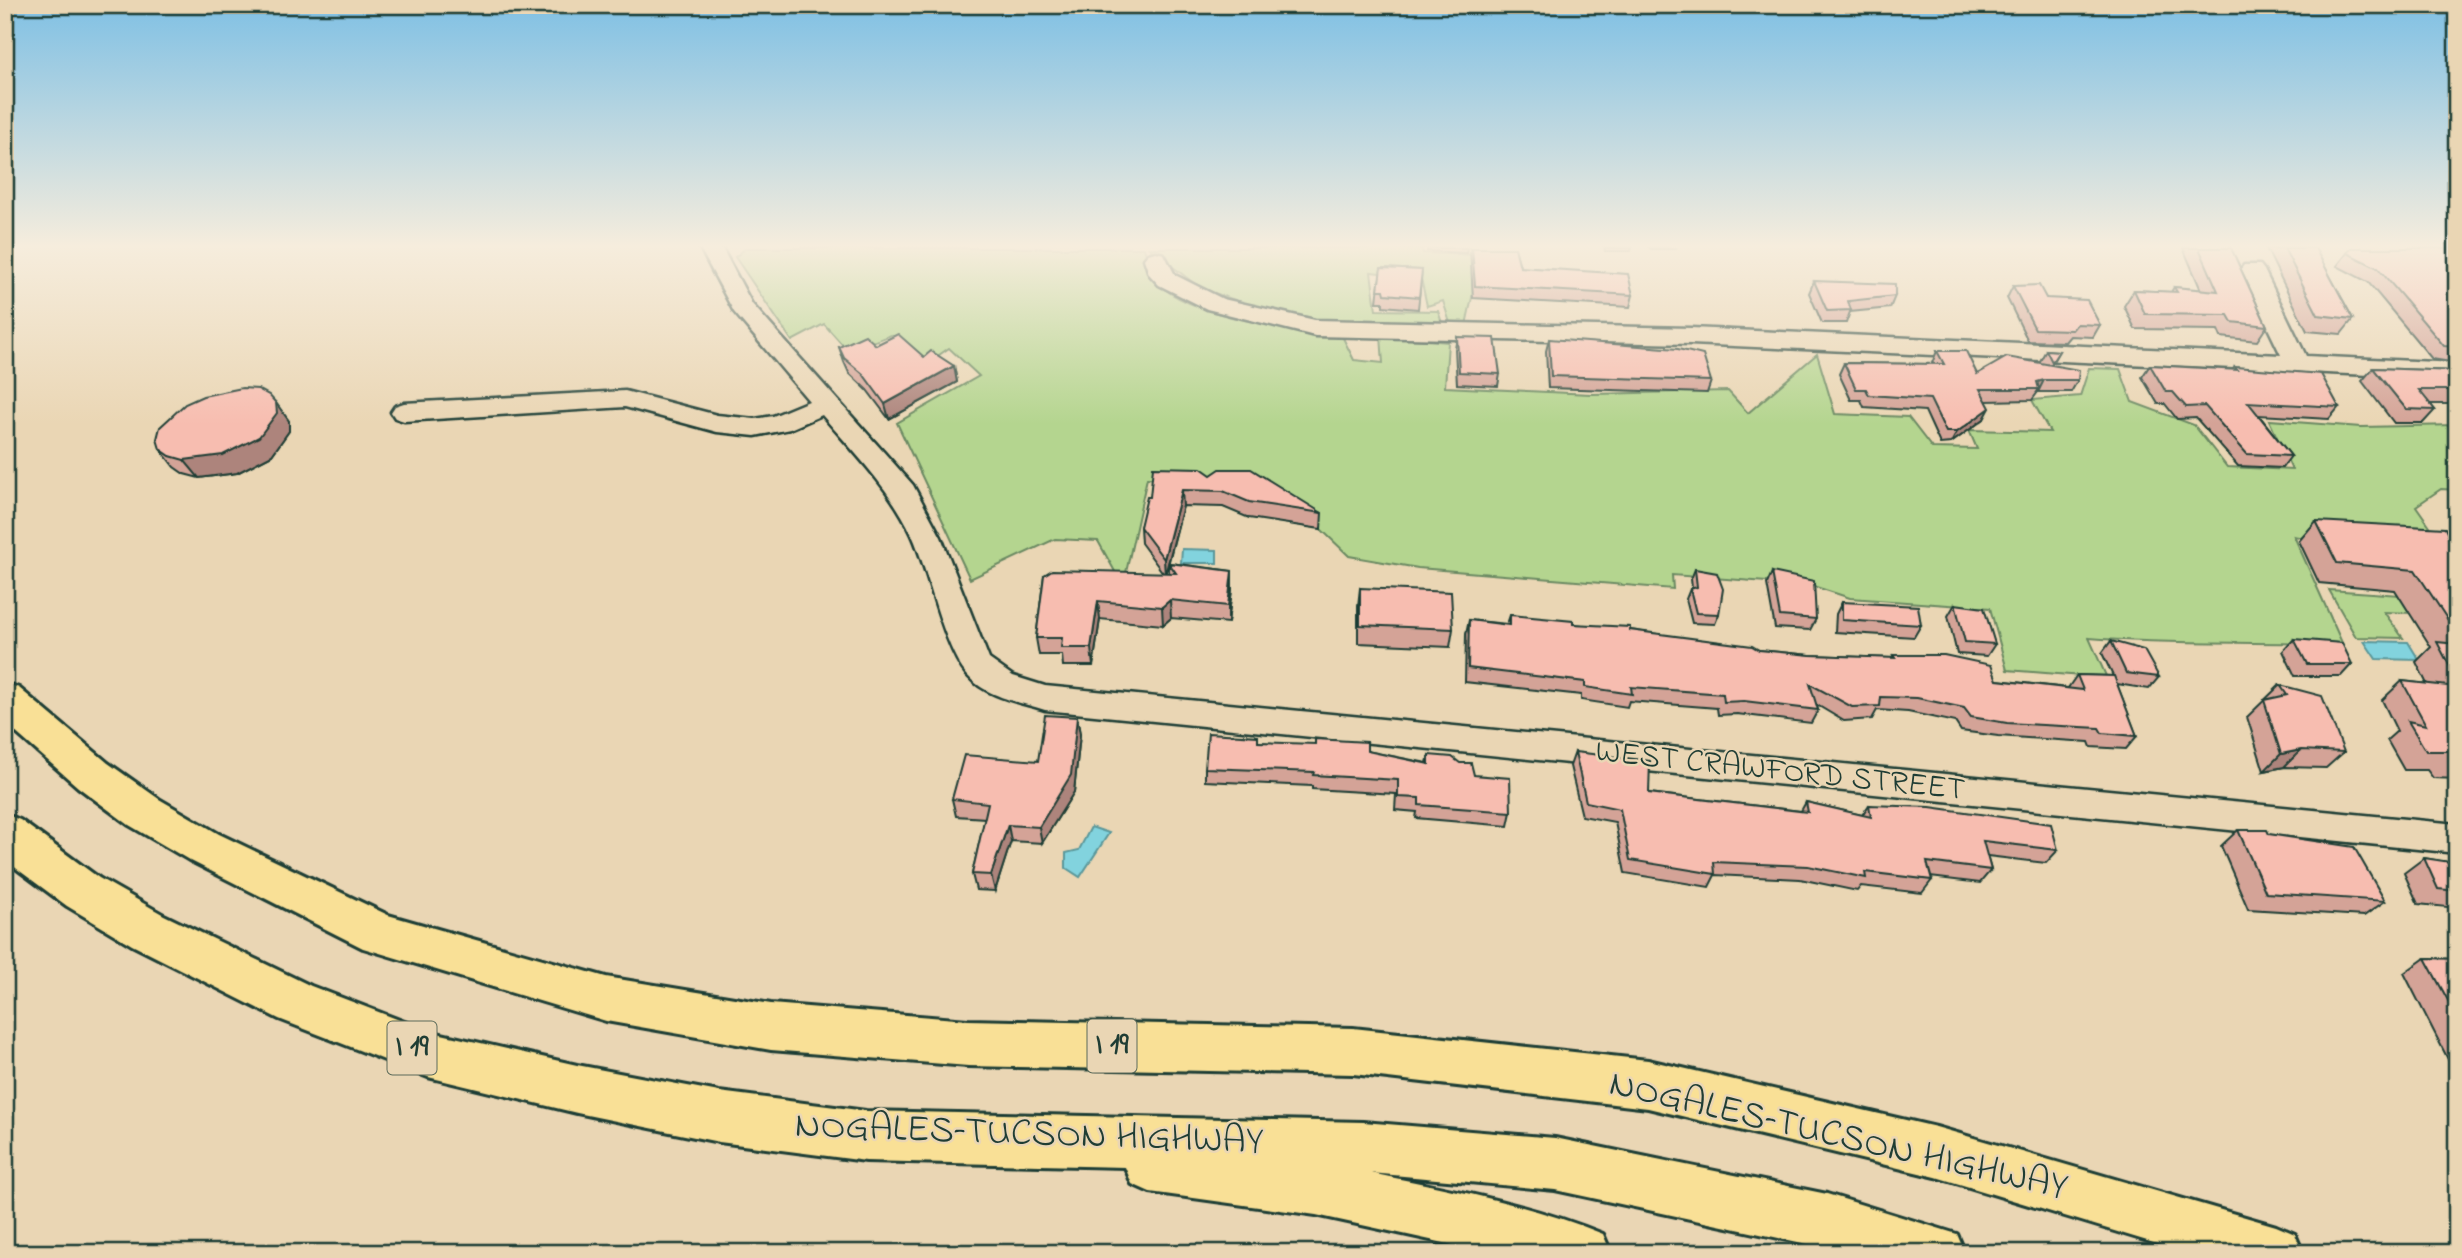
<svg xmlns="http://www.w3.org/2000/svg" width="2462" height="1258" font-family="'Indie Flower',sans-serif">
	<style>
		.green { fill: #b4d58f; stroke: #6a8962; stroke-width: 2 }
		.water { fill: #82d3de; stroke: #5a979a; stroke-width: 2 }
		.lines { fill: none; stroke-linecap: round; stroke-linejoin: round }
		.minor-casing { stroke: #1f3d34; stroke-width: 5 }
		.highway-casing { stroke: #1f3d34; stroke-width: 6 }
		.minor { fill: #ead6b4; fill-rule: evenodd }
		.highway { fill: #f9e096; fill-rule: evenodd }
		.wall { fill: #d4a397; stroke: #1f3d34; stroke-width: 2 }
		.shaded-wall { fill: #ad847b; stroke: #1f3d34; stroke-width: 2 }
		.building { fill: #f7bdb0; stroke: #1f3d34; stroke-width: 2 }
		.labels { text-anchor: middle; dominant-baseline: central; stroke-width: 5; stroke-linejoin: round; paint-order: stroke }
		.shield { fill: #ead6b4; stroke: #5c6b5a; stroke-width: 2 }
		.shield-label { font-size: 30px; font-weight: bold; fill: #1f3d34 }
		.street-label { font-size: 32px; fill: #1f3d34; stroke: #ead6b4 }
		.near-street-label { font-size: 38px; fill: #1f3d34; stroke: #ead6b4 }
	</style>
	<rect width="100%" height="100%" fill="#ead6b4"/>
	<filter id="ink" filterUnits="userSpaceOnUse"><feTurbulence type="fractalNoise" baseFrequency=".0143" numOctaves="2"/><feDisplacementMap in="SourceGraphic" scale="14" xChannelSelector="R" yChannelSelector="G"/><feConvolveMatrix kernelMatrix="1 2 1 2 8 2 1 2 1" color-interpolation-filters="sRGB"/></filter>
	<g filter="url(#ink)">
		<g class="green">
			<path d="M746,248H1144C1147,257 1150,270 1155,279C1181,317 1299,330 1343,338L1354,360L1383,363L1381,336L1448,342L1445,387L1591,394L1728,391L1748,413L1817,354L1835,414L1908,417L1932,448L1977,449L1969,430L2050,432L2032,400L2080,396L2089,368L2120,369L2132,402L2194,425L2227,467L2292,470L2269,420L2361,427L2457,425V490L2441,489L2416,506L2432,529L2457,550V592L2329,543L2294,536L2343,645C2258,641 2174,645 2089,638L2107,678L2007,670L1990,608L1850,598L1810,585L1672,575L1673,589L1418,568L1349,556L1300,509L1250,480L1147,478L1123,586L1098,541L1055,539L970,579L897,423L979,376L949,348L929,362L891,335L848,351L824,324L792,341L735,257Z"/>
			<polygon points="1149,248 1422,248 1423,253 1477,255 1477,274 1466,325 1451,326 1443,301 1427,306 1421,278 1371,272 1376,310 1438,311 1442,323 1315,321 1258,308 1200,288"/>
			<polygon points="2329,590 2457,599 2413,613 2384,612 2403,638 2356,637"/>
		</g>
		<g class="water">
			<polygon points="1182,549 1217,550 1217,563 1181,563"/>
			<polygon points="2364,641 2408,642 2419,660 2376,659"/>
			<polygon points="1091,827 1109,833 1080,877 1066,868 1066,853 1079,850"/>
		</g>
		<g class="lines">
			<g class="minor-casing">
				<g id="minor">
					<path d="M700,248H722L752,304L913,485L941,537L989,659L1013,676L1045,686L2457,824V853L1045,710C1019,702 986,697 967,675C943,647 929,572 912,535C891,489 855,454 822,415L790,429L755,436L717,432L625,407L404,421L395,418L391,412L395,406L404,403L625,391L717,415L755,419L773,416L809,401L734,312Z"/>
					<polygon points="1156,252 1164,254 1175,275 1223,299 1315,320 1691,328 2281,355 2240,270 2244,265 2260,265 2264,270 2306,356 2457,363 2457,379 1691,344 1315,336 1207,309 1159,285 1149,274 1144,259 1148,254"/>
				</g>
			</g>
			<g class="highway-casing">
				<g id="highway">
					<polygon points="5,683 19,688 108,763 159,799 219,834 388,915 606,977 771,1004 968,1020 1353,1028 1648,1060 1936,1127 2276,1226 2295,1234 2303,1253 2187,1253 1936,1177 1648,1108 1353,1074 968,1066 771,1050 606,1021 363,948 189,860 129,825 78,787 5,723"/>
					<path d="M5,814L20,820L99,878L164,915L311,986L428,1031L577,1065L719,1092L866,1111L1363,1122L1555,1138L1827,1194L1957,1234L1965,1253H1849L1555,1190L1371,1173C1448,1189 1530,1204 1603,1234L1611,1253H1490L1316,1215L1150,1192L1132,1184L1125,1167L866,1161L719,1142L577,1113L428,1077L279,1019L132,945L67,906L5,860Z"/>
				</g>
			</g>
			<use href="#minor" class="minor"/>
			<use href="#highway" class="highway"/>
		</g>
		<g class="wall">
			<polygon points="1427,248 1467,248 1466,253 1427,251"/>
			<polygon points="1470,248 1515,248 1520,267 1633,295 1630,307 1473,298"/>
			<polygon points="1604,248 1632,248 1631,251 1605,251"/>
			<polygon points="1650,248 1676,248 1675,249 1651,249"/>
			<polygon points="2183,248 2231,248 2267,326 2257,341 2221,337 2218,330 2135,329 2124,306 2134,290 2171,292 2174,287 2201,290"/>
			<polygon points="2266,248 2315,248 2353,319 2341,334 2307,331"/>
			<polygon points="2351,248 2457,248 2457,363 2432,359 2368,282 2337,266"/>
			<polygon points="1381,268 1422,270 1418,309 1383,306 1383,302 1377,302"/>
			<polygon points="1814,281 1895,296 1890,308 1850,312 1846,323 1822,323 1809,293"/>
			<polygon points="2013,286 2046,298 2100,325 2093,337 2070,336 2065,342 2028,341 2007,298"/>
			<polygon points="1457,337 1500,374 1498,386 1457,384 1455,349"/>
			<polygon points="1549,339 1711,381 1707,393 1548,388 1546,351"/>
			<polygon points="876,345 924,357 954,366 957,382 889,419 867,390 849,373 844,362 839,347"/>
			<polygon points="2046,350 2059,351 2051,365 2078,380 2071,392 2038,392 2032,400 1986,401 1984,419 1951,443 1940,444 1925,411 1864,407 1861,400 1851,400 1839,374 1844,363 1932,364 1932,363 1937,351 1977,374 2039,363"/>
			<polygon points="2150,365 2233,369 2235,367 2339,407 2329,419 2259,415 2291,456 2282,468 2238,466 2196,418 2177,419 2165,404 2158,404 2142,377"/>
			<polygon points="2373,368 2457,371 2457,404 2430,404 2435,410 2423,423 2394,423 2362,381"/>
			<polygon points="276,403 289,421 289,431 272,455 237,473 199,478 184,474 174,467 160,449"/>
			<polygon points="1211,475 1322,513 1321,529 1249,518 1223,507 1183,506 1166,573 1169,573 1169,563 1232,571 1232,589 1228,623 1171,618 1163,625 1100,619 1093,666 1063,666 1062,655 1039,655 1036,638 1044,575 1163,573 1141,543 1140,527 1150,497"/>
			<polygon points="2316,521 2457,555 2457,779 2433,778 2427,770 2404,770 2387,740 2397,731 2382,700 2402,681 2427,684 2416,662 2431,647 2395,590 2319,583 2299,541"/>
			<polygon points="1695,569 1719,614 1715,624 1692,623 1686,599 1690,589 1692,588 1691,579"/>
			<polygon points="1772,572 1816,619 1810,630 1775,628 1767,584"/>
			<polygon points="1360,588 1453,629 1450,647 1358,643 1358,606"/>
			<polygon points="1842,602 1921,625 1914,637 1835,632 1836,614"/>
			<polygon points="1955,604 1995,644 1987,656 1957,654 1948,616"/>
			<polygon points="1510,615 1573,624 1630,630 1759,650 1810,655 1892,658 1893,655 1997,680 2068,688 2077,675 2113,676 2102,653 2111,641 2159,677 2149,689 2117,684 2137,736 2126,749 2091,747 2089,742 1998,736 1961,731 1955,722 1908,712 1877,710 1872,719 1844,721 1817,705 1818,710 1811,723 1737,714 1718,715 1717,708 1629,701 1627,707 1581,700 1581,695 1465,682 1466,634 1469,620 1507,624"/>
			<polygon points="2294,639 2352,664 2341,676 2295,676 2283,651"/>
			<polygon points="2280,685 2344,752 2326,768 2284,767 2264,771 2247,717"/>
			<polygon points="1077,717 1080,734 1074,792 1042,843 1011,841 995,891 976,890 972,874 985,818 956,816 952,799 1038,761"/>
			<polygon points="1258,742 1367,751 1427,763 1429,755 1474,775 1511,812 1508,826 1416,818 1417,812 1395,810 1396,794 1312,789 1312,786 1205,781 1205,768"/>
			<polygon points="1575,752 1649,793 1801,811 1806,802 1862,815 1869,805 2058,850 2046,863 1987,856 1991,870 1980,883 1930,877 1932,880 1922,893 1861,886 1857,891 1800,879 1715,875 1709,887 1625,873 1615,822 1582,816 1570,766"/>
			<polygon points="2238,830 2269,834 2385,901 2364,916 2248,909 2221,846"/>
			<polygon points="2424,858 2452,863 2457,859 2457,908 2418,904 2404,873"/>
			<polygon points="2425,958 2457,959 2457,1068 2452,1067 2404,973"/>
		</g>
		<g class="shaded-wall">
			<polygon points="954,366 957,382 889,419 885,404"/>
			<polygon points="2044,380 2038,392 2037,392 2039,389 2037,382"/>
			<polygon points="276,403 289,421 289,431 272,455 237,473 199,478 184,460"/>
			<polygon points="1990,408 1984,419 1951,443 1957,432"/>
			<polygon points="1182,490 1183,506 1165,575 1164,559"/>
			<polygon points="1232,571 1232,589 1228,623 1228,606"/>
			<polygon points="1170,600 1171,618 1163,625 1162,607"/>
			<polygon points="1098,601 1100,619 1093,666 1091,648"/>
			<polygon points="1077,717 1080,734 1074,792 1042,843 1039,827"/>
			<polygon points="2301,750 2284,767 2264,771 2281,754"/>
			<polygon points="1008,825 1011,841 995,891 991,875"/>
		</g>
		<g class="building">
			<polygon points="1472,248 1515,248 1520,267 1628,274 1633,295 1475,286"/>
			<polygon points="2199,248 2231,248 2267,326 2232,322 2228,315 2145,314 2134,290 2177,292 2174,287 2218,291"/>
			<polygon points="2284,248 2315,248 2353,319 2318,315"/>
			<polygon points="2351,248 2457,248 2457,347 2444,346 2378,268 2347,253"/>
			<polygon points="1381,268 1422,270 1419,297 1385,294 1384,290 1378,290"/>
			<polygon points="1814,281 1895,284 1895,296 1848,301 1851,310 1827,311"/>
			<polygon points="2039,285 2046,298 2087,300 2100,325 2077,324 2072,330 2035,329 2013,286"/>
			<polygon points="898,334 924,357 931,351 954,366 885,404 863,374 844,358 839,347 865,335 876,345"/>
			<polygon points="1457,337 1495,338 1500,374 1459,372"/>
			<polygon points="1549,339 1678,349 1703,355 1711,381 1551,376"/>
			<polygon points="2046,350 2059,351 2052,362"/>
			<polygon points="1937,351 1966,351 1977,374 2007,357 2079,370 2078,380 2044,380 2037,382 2039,389 1980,389 1990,408 1957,432 1946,432 1930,399 1869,395 1866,389 1856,389 1844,363 1944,364"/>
			<polygon points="2150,365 2237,370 2235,367 2321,374 2339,407 2248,402 2291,456 2247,454 2205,406 2186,407 2173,392 2166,392"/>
			<polygon points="2373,368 2457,371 2457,390 2419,390 2435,410 2406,409"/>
			<polygon points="242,388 258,389 269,395 276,403 277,413 259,437 223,455 184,460 170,456 160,449 157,439 160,427 185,404 203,396"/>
			<polygon points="1153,467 1201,468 1211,475 1220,469 1251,469 1322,513 1249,502 1223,491 1182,490 1164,559 1140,527 1147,497 1150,497"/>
			<polygon points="2316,521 2445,528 2457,555 2457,634 2415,570 2337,563"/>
			<polygon points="1169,563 1232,571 1228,606 1170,600 1162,607 1098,601 1091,648 1061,648 1062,638 1036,638 1044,575 1052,570 1176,573"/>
			<polygon points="1695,569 1717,573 1723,589 1719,614 1696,613 1690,589 1697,587"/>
			<polygon points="1772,572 1814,581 1816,619 1780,616"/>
			<polygon points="1360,588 1451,592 1453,629 1360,625"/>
			<polygon points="1842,602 1918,606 1921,625 1842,620"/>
			<polygon points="1955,604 1984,608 1995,644 1965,642"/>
			<polygon points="1510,615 1573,621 1573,624 1630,627 1630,630 1752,646 1759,650 1810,655 1895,658 1893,655 1944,655 1991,665 1997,680 2083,690 2077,675 2114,676 2137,736 2102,733 2099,728 2007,723 1971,717 1964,708 1917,698 1881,697 1880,706 1852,707 1810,684 1818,710 1744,701 1724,702 1723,694 1631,687 1632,694 1585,687 1585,682 1468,668 1469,620 1510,625"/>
			<polygon points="2294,639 2342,643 2352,664 2307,664"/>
			<polygon points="2111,641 2144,650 2159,677 2126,673"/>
			<polygon points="2437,642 2457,644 2457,680"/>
			<polygon points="2402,681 2457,687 2457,759 2455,759 2450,751 2426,751 2408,721 2426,725"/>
			<polygon points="2280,685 2322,696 2344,752 2301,750 2281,754 2264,700 2287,695"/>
			<polygon points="1045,715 1077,717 1071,775 1039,827 1008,825 991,875 972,874 988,803 952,799 964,755 1038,761"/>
			<polygon points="1208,733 1258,736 1258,742 1315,744 1315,739 1367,742 1367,751 1429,764 1429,755 1452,757 1460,763 1471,763 1474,775 1510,778 1511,812 1419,805 1419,798 1398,797 1398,780 1313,775 1314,772 1205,768"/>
			<polygon points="1575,752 1650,761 1649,793 1808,812 1806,802 1871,817 1869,805 1930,807 2051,824 2058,850 1983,841 1991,870 1927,862 1932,880 1865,872 1866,878 1808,866 1714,862 1715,874 1630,860 1620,809 1586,802"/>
			<polygon points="2238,830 2267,830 2269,834 2354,847 2385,901 2266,893"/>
			<polygon points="2424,858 2457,863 2457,891 2438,889"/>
			<polygon points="2425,958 2457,959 2457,1017"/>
		</g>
	</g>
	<linearGradient id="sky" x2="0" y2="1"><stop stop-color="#7fc0e4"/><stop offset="0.58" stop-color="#f6eddd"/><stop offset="1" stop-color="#f6eddd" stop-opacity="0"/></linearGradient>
	<rect width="2462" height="424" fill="url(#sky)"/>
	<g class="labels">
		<g class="shield">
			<rect x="1087.5" y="1019.5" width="49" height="53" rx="5"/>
			<rect x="387.5" y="1021.5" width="49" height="53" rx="5"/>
		</g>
		<g class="shield-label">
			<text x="1112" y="1046">I 19</text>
			<text x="412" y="1048">I 19</text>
		</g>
		<g class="street-label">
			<text transform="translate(1780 772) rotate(6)">WEST CRAWFORD STREET</text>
		</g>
		<g class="near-street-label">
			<text transform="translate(1029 1135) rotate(2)">NOGALES–TUCSON HIGHWAY</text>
			<text transform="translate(1838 1137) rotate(13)">NOGALES–TUCSON HIGHWAY</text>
		</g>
	</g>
	<rect width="2462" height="1258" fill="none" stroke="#ead6b4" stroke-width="28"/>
	<rect x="14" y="14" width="2434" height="1230" fill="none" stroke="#1f3d34" stroke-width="2.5" filter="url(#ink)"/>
</svg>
